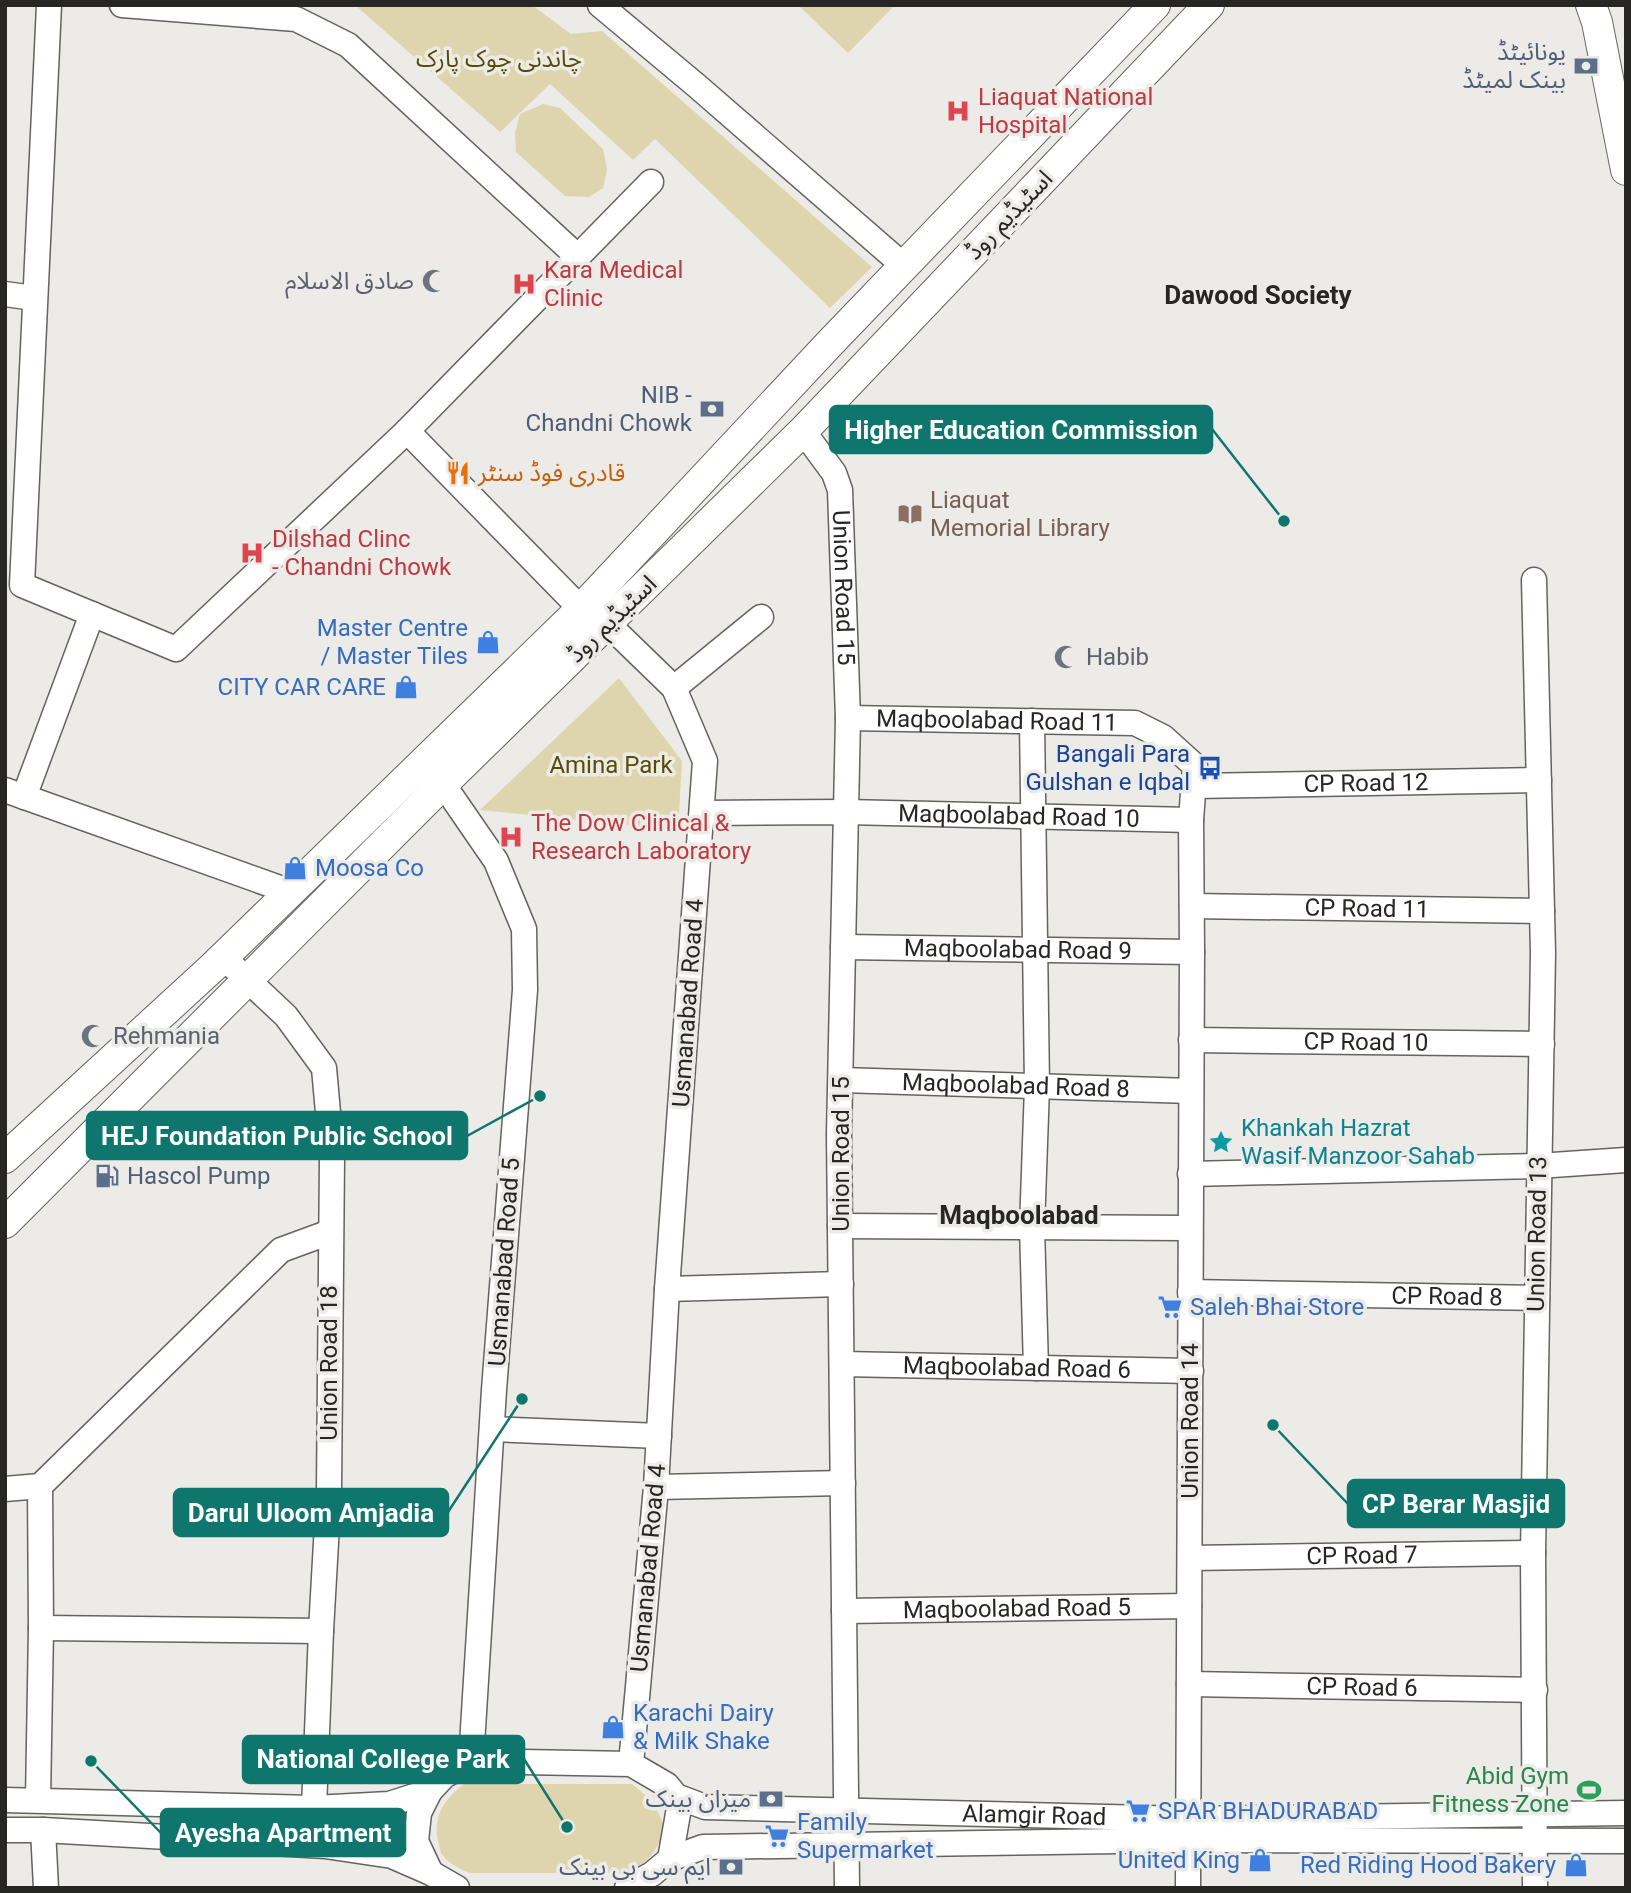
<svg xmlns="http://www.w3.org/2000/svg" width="1631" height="1893" font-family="Roboto,'Noto Sans Arabic',sans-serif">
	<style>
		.green { fill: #ded5ae }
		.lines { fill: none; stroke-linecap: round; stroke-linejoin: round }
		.minor-casing { stroke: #63635f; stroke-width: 27 }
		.major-casing { stroke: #63635f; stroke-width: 32 }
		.minor { stroke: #fff; stroke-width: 24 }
		.major { stroke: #fff; stroke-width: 30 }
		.labels { text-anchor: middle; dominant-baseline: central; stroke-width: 7; stroke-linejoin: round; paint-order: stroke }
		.service-label { font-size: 24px; fill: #4e5e75; stroke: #ecebe7; text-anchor: end }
		.park-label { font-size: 24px; fill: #594c07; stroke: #ecebe7 }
		.health-label { font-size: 24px; fill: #be3a42; stroke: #ecebe7; text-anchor: start }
		.street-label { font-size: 24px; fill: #262624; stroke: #ecebe7 }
		.worship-label { font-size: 24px; fill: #5b616d; stroke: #ecebe7; text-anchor: start }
		.food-label { font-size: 24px; fill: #c56008; stroke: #ecebe7; text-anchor: start }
		.education-label { font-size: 24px; fill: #785e54; stroke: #ecebe7; text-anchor: start }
		.shop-label { font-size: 24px; fill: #366cbe; stroke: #ecebe7; text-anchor: start }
		.transit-label { font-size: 24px; fill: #164399; stroke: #ecebe7; text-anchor: end }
		.culture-label { font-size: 24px; fill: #0d838f; stroke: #ecebe7; text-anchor: start }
		.leisure-label { font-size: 24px; fill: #27864d; stroke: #ecebe7; text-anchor: end }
		.neighbourhood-label { font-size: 26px; font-weight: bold; fill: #262624; stroke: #ecebe7 }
		.leader { fill: none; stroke: #0f766e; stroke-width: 2.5 }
		.callout-dot { fill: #0f766e; stroke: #ecebe7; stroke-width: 2.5 }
		.callout { fill: #0f766e; stroke: #0f766e; stroke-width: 2.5 }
		.callout-label { font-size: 26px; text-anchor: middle; font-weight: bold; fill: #fff }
	</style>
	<rect width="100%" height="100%" fill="#ecebe7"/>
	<g class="green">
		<polygon points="355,5 532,5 571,34 602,31 872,267 830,308 655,139 633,160 550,84 500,132"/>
		<polygon points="798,5 895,5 848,53"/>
		<polygon points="543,104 560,108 603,149 607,170 603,188 589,197 565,196 516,152 515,133 520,114"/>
		<polygon points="619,678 682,761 678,830 480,810"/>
		<path d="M464,1784H632C649,1797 658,1808 665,1829C653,1857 651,1861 623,1873H469C460,1869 446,1862 441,1853C441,1853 439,1843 438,1842C433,1815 444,1800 464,1784Z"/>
	</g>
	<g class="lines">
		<g class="minor-casing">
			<g id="minor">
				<polyline points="49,5 22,585 176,649 407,431 651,182"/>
				<polyline points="122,5 296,19 348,45 578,257"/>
				<polyline points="600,5 697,86 904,266"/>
				<polyline points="5,294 34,298"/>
				<polyline points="407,431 581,609"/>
				<path id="s1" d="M803,431L834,473L840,490L848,718L839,1134L847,1888"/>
				<polyline points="1534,580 1543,953 1533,1553 1535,1888"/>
				<polyline points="608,624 674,688 705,761 667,1289 656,1487 631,1764"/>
				<polyline points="674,688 761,617"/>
				<path id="s2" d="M848,718L1135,723L1163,737L1195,766L1191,820L1192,952L1188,1888"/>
				<polyline points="1032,721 1037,1087 1032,1227 1036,1368"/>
				<polyline points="443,784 496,861 524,929 525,990 494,1390 471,1761"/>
				<path id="s3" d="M1193,786L1539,780"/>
				<polyline points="5,790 291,892"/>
				<polyline points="24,797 92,614"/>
				<path id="s4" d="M702,813L846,812L1191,820"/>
				<path id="s5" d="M1192,906L1542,911"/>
				<path id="s6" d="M843,947L1192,952"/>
				<polyline points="223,957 286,1016 324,1068 332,1157 329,1489 321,1631 314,1808"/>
				<path id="s7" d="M1191,1040L1542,1044"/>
				<path id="s8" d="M841,1080L1191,1091"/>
				<polyline points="1190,1174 1538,1166 1626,1160"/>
				<polyline points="840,1226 1189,1228"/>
				<polyline points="667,1289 841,1284"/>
				<path id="s9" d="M1190,1292L1537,1298"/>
				<path id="s10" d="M842,1364L1191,1371"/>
				<polyline points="492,1429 659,1436"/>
				<polyline points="656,1487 843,1483"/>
				<polyline points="5,1489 40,1486"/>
				<path id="s11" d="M1190,1558L1533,1553"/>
				<path id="s12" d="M844,1611L1189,1606"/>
				<polyline points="41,1628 321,1631"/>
				<path id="s13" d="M1189,1684L1535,1690"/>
				<polyline points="430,1791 419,1813 416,1841 431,1873"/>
				<path id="s14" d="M5,1800L314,1808L389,1804L430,1791L444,1776L471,1761L631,1764L667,1785L676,1796L705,1807L1188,1819L1626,1813"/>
				<polyline points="38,1800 41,1628 40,1486 281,1250 330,1232"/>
				<polyline points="5,1830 43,1830 325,1846 392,1856 431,1873 457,1888"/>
				<polyline points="43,1830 46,1888"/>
				<polyline points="670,1859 679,1808 676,1796"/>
				<polyline points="627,1888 652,1874 670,1859 703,1847 1188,1840 1626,1841"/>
			</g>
		</g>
		<g class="major-casing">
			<g id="major">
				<polyline points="1591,5 1597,22 1626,170"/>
				<polyline points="5,1158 214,966 581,609 831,342 1155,5"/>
				<polyline points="5,1223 443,784 803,431 1209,5"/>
			</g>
		</g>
		<use href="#minor" class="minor"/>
		<use href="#major" class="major"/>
	</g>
	<defs>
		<g id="bank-bare" transform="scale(1.89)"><path d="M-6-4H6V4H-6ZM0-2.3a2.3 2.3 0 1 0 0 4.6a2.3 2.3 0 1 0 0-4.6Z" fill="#5c6f8a" stroke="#ecebe7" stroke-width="2.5" paint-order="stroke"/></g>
		<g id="hospital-bare" transform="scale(1.89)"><path d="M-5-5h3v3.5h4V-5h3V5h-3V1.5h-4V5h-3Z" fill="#e0444e" stroke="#ecebe7" stroke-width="2.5" paint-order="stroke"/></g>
		<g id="mosque-bare" transform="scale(1.89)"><path d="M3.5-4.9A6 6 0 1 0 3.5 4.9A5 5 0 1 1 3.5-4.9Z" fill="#6b7280" stroke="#ecebe7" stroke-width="2.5" paint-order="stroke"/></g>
		<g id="restaurant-bare" transform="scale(1.89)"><path d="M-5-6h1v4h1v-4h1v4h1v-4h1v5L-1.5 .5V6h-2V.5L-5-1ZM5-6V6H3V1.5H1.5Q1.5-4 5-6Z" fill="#e8710a" stroke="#ecebe7" stroke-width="2.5" paint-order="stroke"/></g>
		<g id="library-bare" transform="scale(1.89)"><path d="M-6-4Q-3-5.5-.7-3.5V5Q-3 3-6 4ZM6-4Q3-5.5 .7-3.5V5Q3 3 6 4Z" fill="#8d6e63" stroke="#ecebe7" stroke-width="2.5" paint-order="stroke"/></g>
		<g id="shop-bare" transform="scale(1.89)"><path d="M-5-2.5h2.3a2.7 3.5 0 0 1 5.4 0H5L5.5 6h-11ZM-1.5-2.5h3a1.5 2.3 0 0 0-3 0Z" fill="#3f7fe0" stroke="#ecebe7" stroke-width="2.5" paint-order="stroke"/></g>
		<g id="bus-bare" transform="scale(1.89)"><path d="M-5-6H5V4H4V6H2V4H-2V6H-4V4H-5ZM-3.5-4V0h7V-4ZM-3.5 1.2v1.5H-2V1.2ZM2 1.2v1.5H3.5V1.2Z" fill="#1a4fb4" stroke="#ecebe7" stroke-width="2.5" paint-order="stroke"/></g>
		<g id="sight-bare" transform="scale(1.89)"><path d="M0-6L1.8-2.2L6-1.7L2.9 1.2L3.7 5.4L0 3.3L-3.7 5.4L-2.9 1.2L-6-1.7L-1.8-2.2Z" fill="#0f9aa8" stroke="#ecebe7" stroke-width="2.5" paint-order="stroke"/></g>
		<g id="fuel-bare" transform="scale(1.89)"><path d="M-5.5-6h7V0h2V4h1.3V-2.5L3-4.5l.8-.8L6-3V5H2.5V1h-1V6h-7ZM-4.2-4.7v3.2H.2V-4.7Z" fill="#5c6f8a" stroke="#ecebe7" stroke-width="2.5" paint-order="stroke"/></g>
		<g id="supermarket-bare" transform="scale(1.89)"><path d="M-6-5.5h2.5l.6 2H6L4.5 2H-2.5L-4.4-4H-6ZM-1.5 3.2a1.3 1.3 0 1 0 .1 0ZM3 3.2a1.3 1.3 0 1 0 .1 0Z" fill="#3f7fe0" stroke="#ecebe7" stroke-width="2.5" paint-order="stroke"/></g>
		<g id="stadium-bare" transform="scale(1.89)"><path d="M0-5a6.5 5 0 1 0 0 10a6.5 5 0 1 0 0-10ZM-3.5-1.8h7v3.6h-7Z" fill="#2e9e5b" stroke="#ecebe7" stroke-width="2.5" paint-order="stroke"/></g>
	</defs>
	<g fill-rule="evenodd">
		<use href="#bank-bare" x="1586" y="66"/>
		<use href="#hospital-bare" x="958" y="111"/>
		<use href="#mosque-bare" x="434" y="281"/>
		<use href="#hospital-bare" x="524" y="284"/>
		<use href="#bank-bare" x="712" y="409"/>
		<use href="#restaurant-bare" x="458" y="473"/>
		<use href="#library-bare" x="910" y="514"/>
		<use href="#hospital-bare" x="252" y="553"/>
		<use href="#shop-bare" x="488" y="642"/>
		<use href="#mosque-bare" x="1066" y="657"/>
		<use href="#shop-bare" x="406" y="687"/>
		<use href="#bus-bare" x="1210" y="768"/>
		<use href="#hospital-bare" x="511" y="837"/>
		<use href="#shop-bare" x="295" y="868"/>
		<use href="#mosque-bare" x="93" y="1036"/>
		<use href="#sight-bare" x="1221" y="1142"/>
		<use href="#fuel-bare" x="107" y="1176"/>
		<use href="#supermarket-bare" x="1170" y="1307"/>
		<use href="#shop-bare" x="613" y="1727"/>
		<use href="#stadium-bare" x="1589" y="1790"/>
		<use href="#bank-bare" x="771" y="1799"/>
		<use href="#supermarket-bare" x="1138" y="1811"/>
		<use href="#supermarket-bare" x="777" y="1836"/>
		<use href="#shop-bare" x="1260" y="1860"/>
		<use href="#shop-bare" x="1576" y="1865"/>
		<use href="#bank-bare" x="731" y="1867"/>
	</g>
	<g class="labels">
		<g class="service-label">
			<text x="1566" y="52">یونائیٹڈ<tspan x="1566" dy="28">بینک لمیٹڈ</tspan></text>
			<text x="692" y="395">NIB -<tspan x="692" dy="28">Chandni Chowk</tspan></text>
			<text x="127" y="1176" text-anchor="start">Hascol Pump</text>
			<text x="751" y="1799">میزان بینک</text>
			<text x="711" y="1867">ایم سی بی بینک</text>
		</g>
		<g class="park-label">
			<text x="499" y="59">چاندنی چوک پارک</text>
			<text x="611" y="765">Amina Park</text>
		</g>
		<g class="health-label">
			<text x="978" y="97">Liaquat National<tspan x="978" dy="28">Hospital</tspan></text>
			<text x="544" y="270">Kara Medical<tspan x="544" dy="28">Clinic</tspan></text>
			<text x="272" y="539">Dilshad Clinc<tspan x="272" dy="28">- Chandni Chowk</tspan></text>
			<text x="531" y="823">The Dow Clinical &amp;<tspan x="531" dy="28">Research Laboratory</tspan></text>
		</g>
		<g class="street-label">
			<text transform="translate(1009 215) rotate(-46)">اسٹیڈیم روڈ</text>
			<text stroke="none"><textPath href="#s1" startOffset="168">Union Road 15</textPath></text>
			<text transform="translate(612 619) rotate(-44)">اسٹیڈیم روڈ</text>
			<text stroke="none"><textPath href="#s2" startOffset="149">Maqboolabad Road 11</textPath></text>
			<text stroke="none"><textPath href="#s3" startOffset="173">CP Road 12</textPath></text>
			<text stroke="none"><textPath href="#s4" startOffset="317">Maqboolabad Road 10</textPath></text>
			<text stroke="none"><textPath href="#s5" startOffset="175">CP Road 11</textPath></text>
			<text stroke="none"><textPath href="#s6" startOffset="175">Maqboolabad Road 9</textPath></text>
			<text transform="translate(688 1003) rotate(-86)">Usmanabad Road 4</text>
			<text stroke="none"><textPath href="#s7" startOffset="175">CP Road 10</textPath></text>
			<text stroke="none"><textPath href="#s8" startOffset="175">Maqboolabad Road 8</textPath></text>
			<text transform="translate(841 1154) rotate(-90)">Union Road 15</text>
			<text transform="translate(1537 1234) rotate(-89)">Union Road 13</text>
			<text transform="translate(504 1262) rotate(-86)">Usmanabad Road 5</text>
			<text stroke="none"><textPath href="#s9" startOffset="257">CP Road 8</textPath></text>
			<text transform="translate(329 1363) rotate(-90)">Union Road 18</text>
			<text stroke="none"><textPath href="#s10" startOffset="175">Maqboolabad Road 6</textPath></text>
			<text transform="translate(1190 1421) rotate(-90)">Union Road 14</text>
			<text stroke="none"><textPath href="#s11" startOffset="172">CP Road 7</textPath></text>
			<text transform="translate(648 1568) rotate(-85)">Usmanabad Road 4</text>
			<text stroke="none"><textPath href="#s12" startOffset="173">Maqboolabad Road 5</textPath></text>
			<text stroke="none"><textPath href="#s13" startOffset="173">CP Road 6</textPath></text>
			<text stroke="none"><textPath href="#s14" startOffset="1055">Alamgir Road</textPath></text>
		</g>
		<g class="worship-label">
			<text x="414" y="281" text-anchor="end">صادق الاسلام</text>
			<text x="1086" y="657">Habib</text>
			<text x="113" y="1036">Rehmania</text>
		</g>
		<g class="food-label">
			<text x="478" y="473">قادری فوڈ سنٹر</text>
		</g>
		<g class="education-label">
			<text x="930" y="500">Liaquat<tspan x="930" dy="28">Memorial Library</tspan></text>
		</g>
		<g class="shop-label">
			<text x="468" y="628" text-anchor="end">Master Centre<tspan x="468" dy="28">/ Master Tiles</tspan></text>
			<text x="386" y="687" text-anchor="end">CITY CAR CARE</text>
			<text x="315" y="868">Moosa Co</text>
			<text x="1190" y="1307">Saleh Bhai Store</text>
			<text x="633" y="1713">Karachi Dairy<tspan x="633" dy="28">&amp; Milk Shake</tspan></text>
			<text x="1158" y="1811">SPAR BHADURABAD</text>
			<text x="797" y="1822">Family<tspan x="797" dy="28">Supermarket</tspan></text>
			<text x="1240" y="1860" text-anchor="end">United King</text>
			<text x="1556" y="1865" text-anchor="end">Red Riding Hood Bakery</text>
		</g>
		<g class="transit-label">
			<text x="1190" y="754">Bangali Para<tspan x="1190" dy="28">Gulshan e Iqbal</tspan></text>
		</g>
		<g class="culture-label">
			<text x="1241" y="1128">Khankah Hazrat<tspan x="1241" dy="28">Wasif Manzoor Sahab</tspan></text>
		</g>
		<g class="leisure-label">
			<text x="1569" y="1776">Abid Gym<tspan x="1569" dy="28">Fitness Zone</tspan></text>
		</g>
		<g class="neighbourhood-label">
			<text x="1258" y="295">Dawood Society</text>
			<text x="1019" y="1215">Maqboolabad</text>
		</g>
	</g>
	<path class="leader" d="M1284 521L1212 429M540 1096L467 1136M1273 1425L1348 1504M522 1399L448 1512M567 1827L524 1759M91 1761L161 1833"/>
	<g class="callout-dot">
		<circle cx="1284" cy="521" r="7"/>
		<circle cx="540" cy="1096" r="7"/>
		<circle cx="1273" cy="1425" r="7"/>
		<circle cx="522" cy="1399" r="7"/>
		<circle cx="567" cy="1827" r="7"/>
		<circle cx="91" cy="1761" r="7"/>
	</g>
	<g class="callout">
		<rect x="830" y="406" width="382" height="47" rx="7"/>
		<rect x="87" y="1112" width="380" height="47" rx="7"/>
		<rect x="1348" y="1480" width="216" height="47" rx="7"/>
		<rect x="174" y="1489" width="274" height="47" rx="7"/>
		<rect x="243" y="1736" width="281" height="47" rx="7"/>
		<rect x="161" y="1809" width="244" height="47" rx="7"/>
	</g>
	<g class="callout-label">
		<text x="1021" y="439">Higher Education Commission</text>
		<text x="277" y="1145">HEJ Foundation Public School</text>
		<text x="1456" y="1513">CP Berar Masjid</text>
		<text x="311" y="1522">Darul Uloom Amjadia</text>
		<text x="383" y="1768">National College Park</text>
		<text x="283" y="1842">Ayesha Apartment</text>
	</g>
	<rect width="1631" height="1893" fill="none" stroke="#262624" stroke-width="14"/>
</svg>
